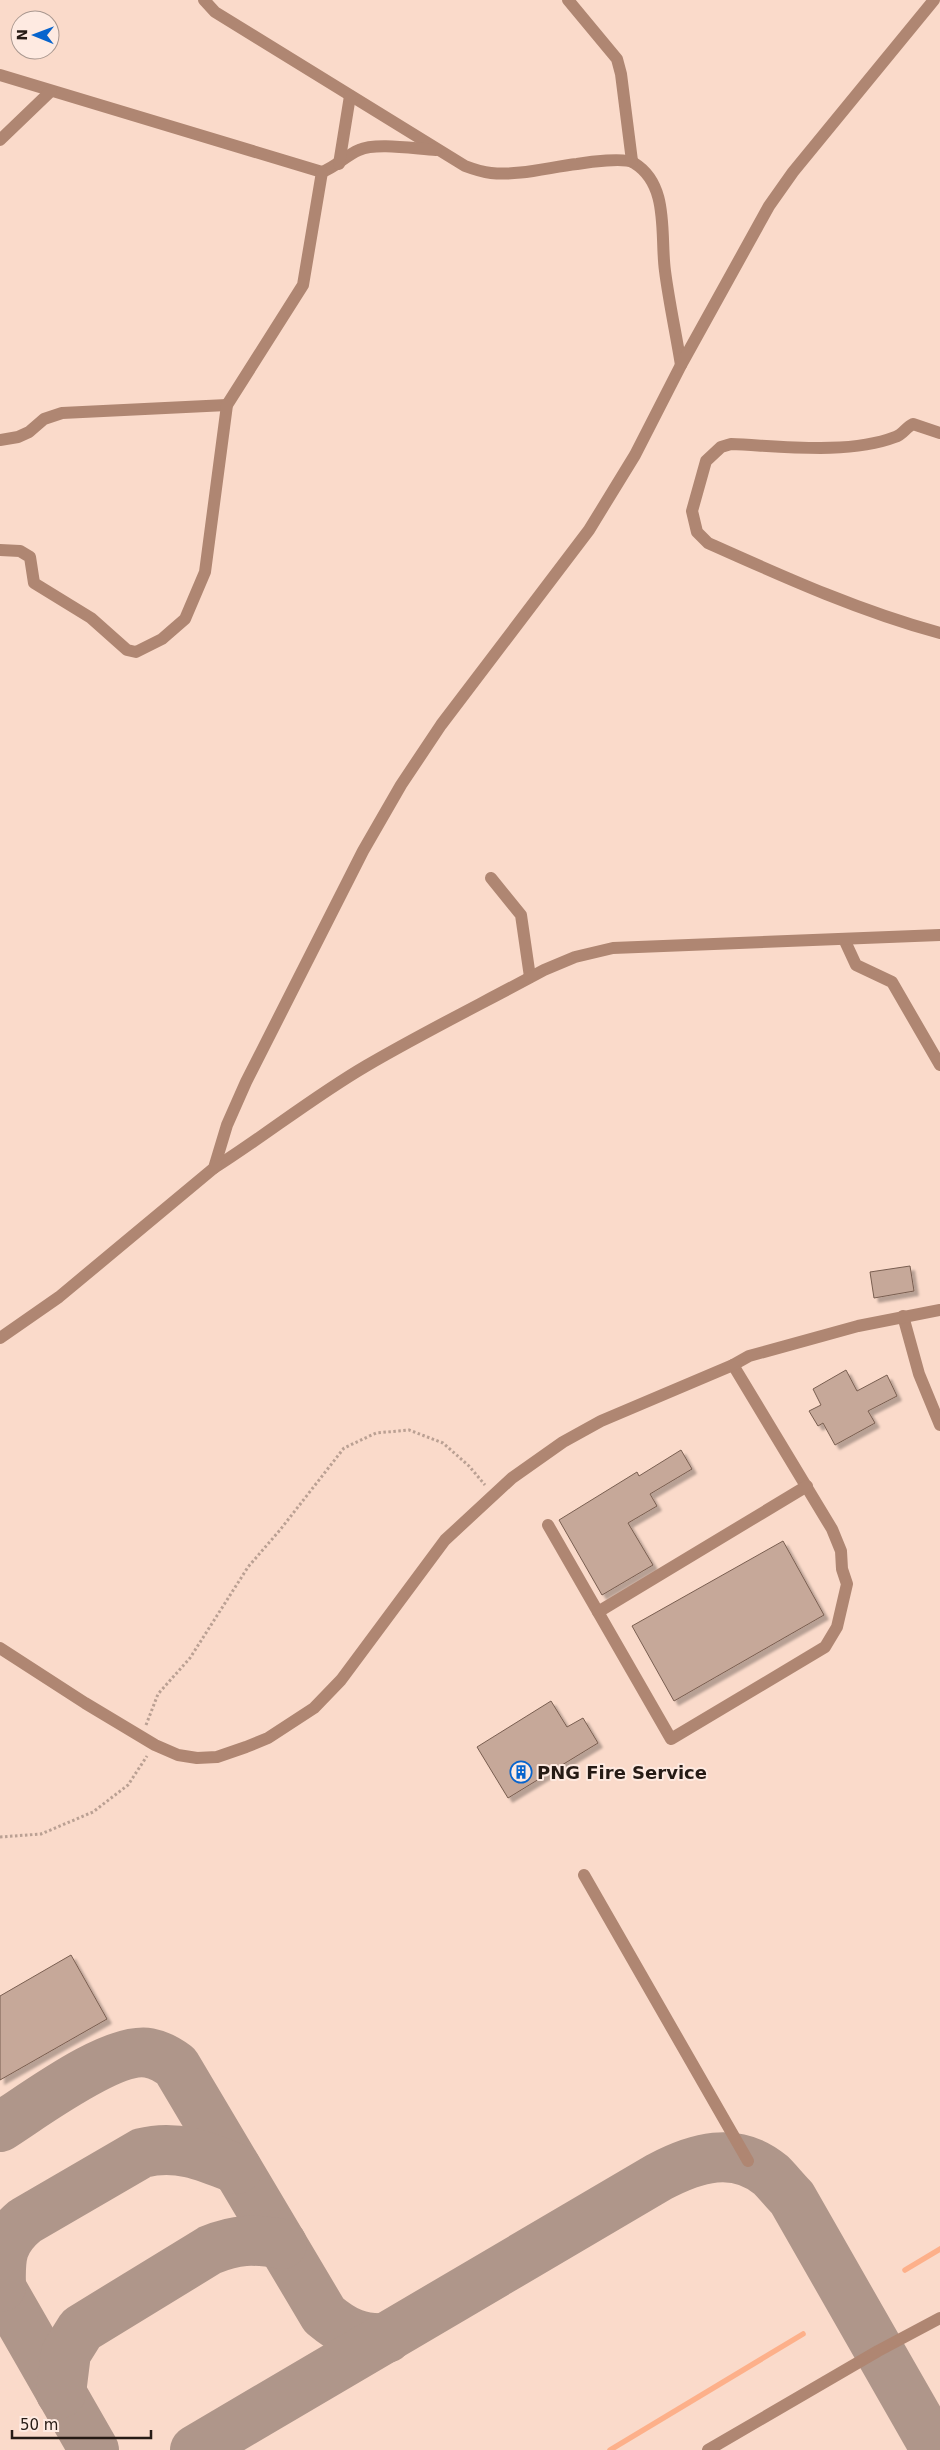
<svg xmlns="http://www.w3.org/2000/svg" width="940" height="2450" font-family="'DejaVu Sans',sans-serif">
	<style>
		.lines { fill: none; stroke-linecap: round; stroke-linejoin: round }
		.stream { stroke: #fdb08a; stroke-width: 5.5 }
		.taxiway { stroke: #af968a; stroke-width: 50 }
		.building { fill: #c6a899; stroke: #795e50; filter: url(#shadow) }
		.path { stroke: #baa093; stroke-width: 3; stroke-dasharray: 2.5 2.5; stroke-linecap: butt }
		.minor { stroke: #af8672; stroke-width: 12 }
		.labels { text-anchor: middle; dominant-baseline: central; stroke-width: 4; stroke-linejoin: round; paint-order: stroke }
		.poi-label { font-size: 18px; font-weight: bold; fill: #261b15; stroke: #feeae1; text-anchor: start }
	</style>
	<defs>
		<filter id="shadow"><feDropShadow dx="4.5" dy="4.5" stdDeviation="1" flood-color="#0004"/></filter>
	</defs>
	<rect width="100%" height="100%" fill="#fadaca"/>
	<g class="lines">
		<g class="stream">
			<polyline points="905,2270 940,2249"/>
			<polyline points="610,2450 803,2334"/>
		</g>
		<g class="taxiway">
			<path d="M0,2127C32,2107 112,2046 149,2053C159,2055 168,2060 176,2066L324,2315C344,2332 361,2340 387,2338"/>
			<polyline points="0,2286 94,2450"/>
			<path d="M1,2287C0,2257 1,2241 25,2221L142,2153C177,2144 205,2156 237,2169"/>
			<path d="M61,2393L66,2353L81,2329L210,2250C237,2239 253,2239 282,2244"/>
			<path d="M195,2450L659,2177C695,2158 735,2145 771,2175C778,2182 785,2191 792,2198L936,2450"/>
		</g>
	</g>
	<g class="building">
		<polygon points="910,1266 914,1291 874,1298 870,1272"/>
		<polygon points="846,1370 857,1391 887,1375 897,1396 868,1411 875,1423 835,1445 823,1423 818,1426 809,1411 821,1405 813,1389"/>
		<polygon points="681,1450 692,1469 650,1494 657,1506 628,1523 653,1565 602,1595 559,1520 637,1472 639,1476"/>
		<polygon points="783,1541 824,1615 674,1701 632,1626"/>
		<polygon points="551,1701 567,1727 583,1718 598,1743 508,1798 477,1747"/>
		<polygon points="71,1955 107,2019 0,2080 0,1996"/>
	</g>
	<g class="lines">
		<g class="path">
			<polyline points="146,1725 158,1694 190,1658 248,1567 280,1530 344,1448 376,1433 409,1430 443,1443 469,1466 485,1485"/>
			<polyline points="0,1837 41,1834 93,1812 128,1785 147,1756"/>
		</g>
		<g class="minor">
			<path d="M204,0L215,12L465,166C473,169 482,172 491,173C519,176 550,167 577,164C589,162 625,157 634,163C670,185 660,235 665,271C669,302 676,334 681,365"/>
			<polyline points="568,0 617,59 621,74 632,161"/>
			<path d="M0,75L322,172C336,167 345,156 359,150C376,142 416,149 436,150"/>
			<polyline points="0,140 51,91"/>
			<polyline points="339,164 350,96"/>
			<path d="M940,433L913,424C906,427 903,435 895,437C848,455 781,446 731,444L721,447L706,461L692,511L697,532L708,543C784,577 859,611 940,633"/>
			<polyline points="0,440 18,437 29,432 44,419 62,413 227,405"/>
			<polyline points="0,550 20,551 30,557 34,583 91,618 127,650 136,652 162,639 185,619 205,572 227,405 303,285 322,172"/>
			<polyline points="491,878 521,915 530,977"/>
			<polyline points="844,939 856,965 892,982 940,1065"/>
			<path d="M214,1168C266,1135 313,1097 366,1066C424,1032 485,1002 544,970L575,957L613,948L940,935"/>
			<polyline points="903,1316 919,1374 940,1425"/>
			<polyline points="0,1338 59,1297 214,1168 227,1125 246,1082 363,851 401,785 441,725 589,530 635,455 681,365 769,206 793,172 934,0"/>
			<polyline points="548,1525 671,1739 825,1647 837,1627 847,1584 842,1569 841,1551 832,1529 733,1365"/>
			<polyline points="598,1612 807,1486"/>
			<polyline points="0,1648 85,1703 155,1745 178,1755 197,1758 217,1757 246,1747 268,1738 314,1708 341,1680 445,1540 512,1478 563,1442 601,1421 733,1365 749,1356 858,1326 940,1310"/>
			<polyline points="584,1875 748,2161"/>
			<polyline points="708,2450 878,2351 940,2318"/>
		</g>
	</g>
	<defs>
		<g id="building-ring" transform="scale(1.125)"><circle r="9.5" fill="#feeae1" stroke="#0764cd" stroke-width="1.5"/><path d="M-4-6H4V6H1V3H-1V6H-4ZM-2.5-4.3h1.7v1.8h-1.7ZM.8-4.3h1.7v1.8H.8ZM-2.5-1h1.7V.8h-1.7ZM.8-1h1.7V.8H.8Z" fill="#0764cd"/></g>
	</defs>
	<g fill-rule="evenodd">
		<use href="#building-ring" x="521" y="1772"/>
	</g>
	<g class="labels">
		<g class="poi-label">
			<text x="537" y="1772">PNG Fire Service</text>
		</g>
	</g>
	<g transform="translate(35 35) rotate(271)"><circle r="24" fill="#feeae1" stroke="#a8978f"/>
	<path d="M0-4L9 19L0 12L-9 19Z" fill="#0764cd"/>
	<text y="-8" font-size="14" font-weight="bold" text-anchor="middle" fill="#261b15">N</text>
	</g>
	<path d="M12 2430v8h139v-8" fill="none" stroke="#261b15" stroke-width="2.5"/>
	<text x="20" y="2430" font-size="15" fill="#261b15" stroke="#feeae1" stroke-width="4" paint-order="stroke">50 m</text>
</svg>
